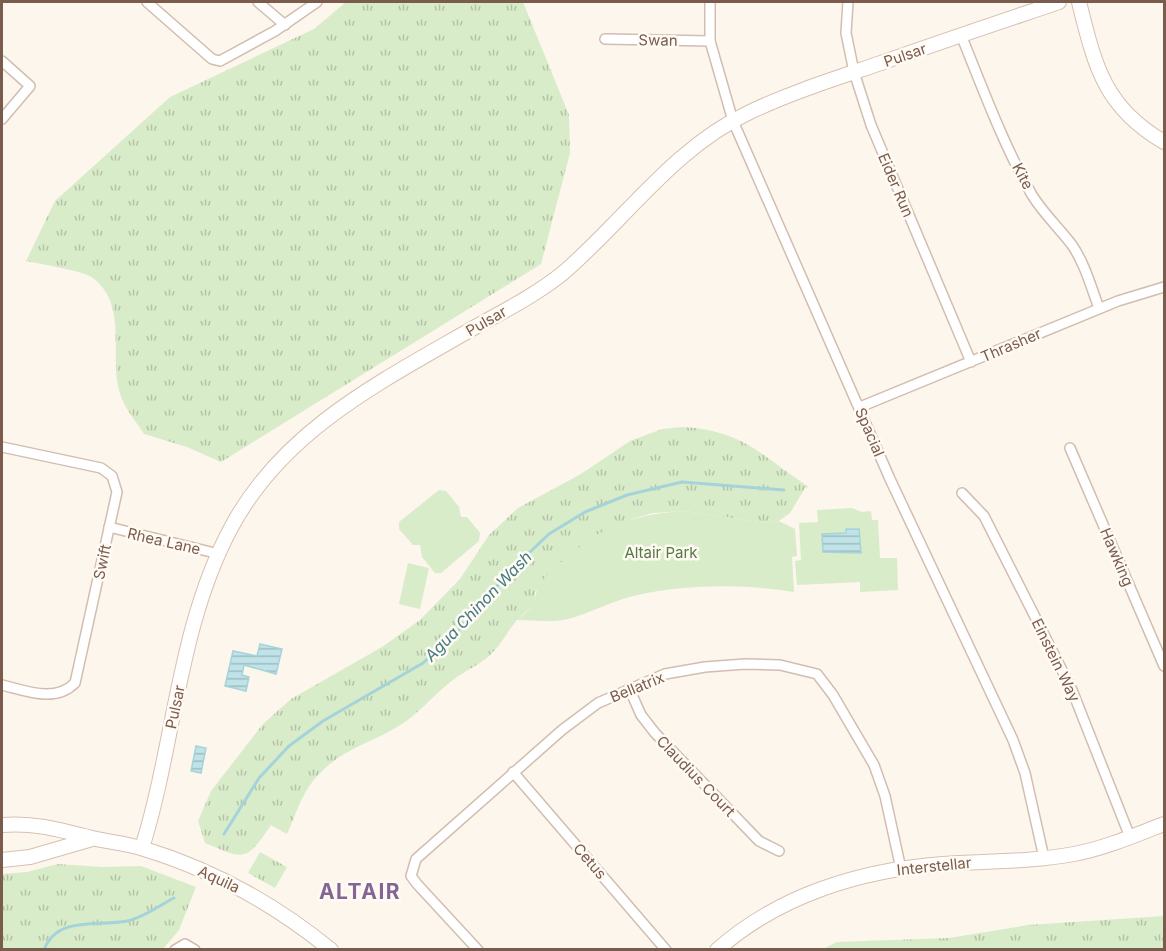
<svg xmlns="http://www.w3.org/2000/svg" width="1166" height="951" font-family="Inter,sans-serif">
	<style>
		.grass { fill: url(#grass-tufts) }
		.park { fill: #d8ecc9 }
		.water { fill: url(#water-rules); stroke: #a5d3da; stroke-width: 1.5 }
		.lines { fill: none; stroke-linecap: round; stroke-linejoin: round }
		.stream { stroke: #a5d3da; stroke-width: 3 }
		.street-casing { stroke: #d1beb0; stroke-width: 12 }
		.secondary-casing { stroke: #d6c0b0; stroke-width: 16 }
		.street { stroke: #fff; stroke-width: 9 }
		.secondary { stroke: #fff; stroke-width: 14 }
		.labels { text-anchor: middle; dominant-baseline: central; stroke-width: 5; stroke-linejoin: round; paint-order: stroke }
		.street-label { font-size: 15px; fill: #7a5c4d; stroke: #fffaf3 }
		.park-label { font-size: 15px; fill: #537a41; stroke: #fffaf3 }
		.water-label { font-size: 16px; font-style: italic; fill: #437c86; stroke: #fffaf3 }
		.district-label { font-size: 21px; font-weight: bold; letter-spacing: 1.5px; fill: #846695; stroke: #fffaf3 }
	</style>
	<defs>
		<pattern id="grass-tufts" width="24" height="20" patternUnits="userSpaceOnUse" patternTransform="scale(1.5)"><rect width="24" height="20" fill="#d8ecc9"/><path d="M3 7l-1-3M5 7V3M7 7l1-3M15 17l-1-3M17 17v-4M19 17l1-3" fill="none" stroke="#b4c2a5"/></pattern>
		<pattern id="water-rules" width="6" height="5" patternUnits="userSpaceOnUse" patternTransform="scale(1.5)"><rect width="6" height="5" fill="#bfe3e8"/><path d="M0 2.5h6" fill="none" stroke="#a0bbbe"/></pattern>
	</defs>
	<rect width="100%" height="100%" fill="#fdf6ec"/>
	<g class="grass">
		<path d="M346,2H523L569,115L570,153L541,264L221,462L187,447L144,434C137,423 127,411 122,399C106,361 131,308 93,278C85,271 39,264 26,261L55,201L170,97L314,29Z"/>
		<path d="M682,427C743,430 762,456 809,487L805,488L790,513L779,521L765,523L685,511L653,513L632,519L535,592L536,605C509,621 509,637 490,655C480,665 464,671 453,680C433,695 418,715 397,727C365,746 338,750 313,781C301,796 295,816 287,834L271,825C246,862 245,860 205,843L198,821L211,791L263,724L291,699L382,647L420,620L460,579L489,535L518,508L581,474L630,441L662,429Z"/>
		<polygon points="260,852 287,867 275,888 248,873"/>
		<polygon points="58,864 102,867 141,866 196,887 179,930 163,949 2,949 2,874 27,872"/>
		<polygon points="1164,916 1164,949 823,949 837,942 949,938 1028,925"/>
	</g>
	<g class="park">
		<polygon points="439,490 446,491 459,507 461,517 467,517 480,533 479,541 441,573 435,573 422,557 420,545 413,545 399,529 399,522"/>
		<polygon points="852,508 862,512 871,511 872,520 878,520 880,558 897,558 898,590 860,592 860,582 797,585 795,561 801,560 799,523 818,522 817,510"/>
		<path d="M685,511L765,523L779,521L795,529L797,556L792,557L794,592C744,584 688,584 638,595C613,600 591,613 568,619C552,623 532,620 517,620L535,605C535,584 545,577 560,563C602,526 629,515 685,511Z"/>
		<polygon points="408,563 429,568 420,609 399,604"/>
	</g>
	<g class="water">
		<polygon points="846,529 859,529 861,553 823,552 822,534 846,533"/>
		<polygon points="260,644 282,649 276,674 244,665 242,675 249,677 246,691 225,686 233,651 257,656"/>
		<polygon points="196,746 206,748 201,773 191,771"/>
	</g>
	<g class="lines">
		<g class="stream">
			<polyline points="224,834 259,778 289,746 323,721 423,663 457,632 513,568 549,534 585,512 627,495 682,482 784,490"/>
			<path d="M44,950C57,915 98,927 127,921C143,918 160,905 174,898"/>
		</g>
		<g class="street-casing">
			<g id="street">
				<polyline points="147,2 212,59 220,61 275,31 317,2"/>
				<polyline points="258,2 285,25"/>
				<polyline points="710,2 710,41 733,121 890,479 1013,740 1025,773 1044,858"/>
				<polyline points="848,2 846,33 854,72 871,125 971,362"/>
				<path d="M961,35C983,89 1003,144 1032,195C1043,213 1059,228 1072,245C1085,264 1091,287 1099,308"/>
				<polyline points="605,39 710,41"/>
				<polyline points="2,61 30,86 2,119"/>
				<polyline points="860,407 1118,301 1164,287"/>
				<path d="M2,447L101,468L112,476L117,492L75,683C55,703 27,691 2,685"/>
				<polyline points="1070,448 1164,666"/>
				<polyline points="962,493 984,516 1072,690 1130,837"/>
				<polyline points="109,527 219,554"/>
				<polyline points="629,688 641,715 655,733 759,841 779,851"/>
				<polyline points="513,772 666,950"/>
				<polyline points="175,950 185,944 195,950"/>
				<polyline points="478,950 417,884 411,876 416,859 562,730 598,703 665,674 705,667 745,664 780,665 817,674 833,695 874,765 885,796 901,869"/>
			</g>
		</g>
		<g class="secondary-casing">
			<g id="secondary">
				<path d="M1079,2C1095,66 1104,107 1164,142"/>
				<path d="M2,825C34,822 61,830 92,838C108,842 125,843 141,848C211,869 275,904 331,950"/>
				<path d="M142,848C175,743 178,625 232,526C285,428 384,380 477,326C506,310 537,294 563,273C625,220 673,148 750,112C792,92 837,78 881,63C940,42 1000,22 1059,2"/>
				<polyline points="2,860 30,857 92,839"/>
				<path d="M717,950C779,895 861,870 943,864C987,861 1030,862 1074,854C1106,848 1135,835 1164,824"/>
			</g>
		</g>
		<use href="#street" class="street"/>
		<use href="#secondary" class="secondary"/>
	</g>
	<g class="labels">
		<g class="street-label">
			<text transform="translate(658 40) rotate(1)">Swan</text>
			<text transform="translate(905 55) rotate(-19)">Pulsar</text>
			<text transform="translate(1023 176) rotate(62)">Kite</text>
			<text transform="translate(896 185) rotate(67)">Eider Run</text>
			<text transform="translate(486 321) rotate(-30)">Pulsar</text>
			<text transform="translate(1011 345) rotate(-23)">Thrasher</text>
			<text transform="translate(870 432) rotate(67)">Spacial</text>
			<text transform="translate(164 541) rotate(13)">Rhea Lane</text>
			<text transform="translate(1117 557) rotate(67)">Hawking</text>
			<text transform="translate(102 562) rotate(-78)">Swift</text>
			<text transform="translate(1056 660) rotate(64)">Einstein Way</text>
			<text transform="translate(637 687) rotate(-22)">Bellatrix</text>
			<text transform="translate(175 707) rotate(-78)">Pulsar</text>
			<text transform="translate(696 776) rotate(46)">Claudius Court</text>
			<text transform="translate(590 861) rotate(49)">Cetus</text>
			<text transform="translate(934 866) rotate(-6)">Interstellar</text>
			<text transform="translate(219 879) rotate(25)">Aquila</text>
		</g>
		<g class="park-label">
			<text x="661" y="552">Altair Park</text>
		</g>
		<g class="water-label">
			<text transform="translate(478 606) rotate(-46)">Agua Chinon Wash</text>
		</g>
		<g class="district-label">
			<text x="360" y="891">ALTAIR</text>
		</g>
	</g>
	<rect width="1166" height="951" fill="none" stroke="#7a5c4d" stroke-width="6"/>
</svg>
